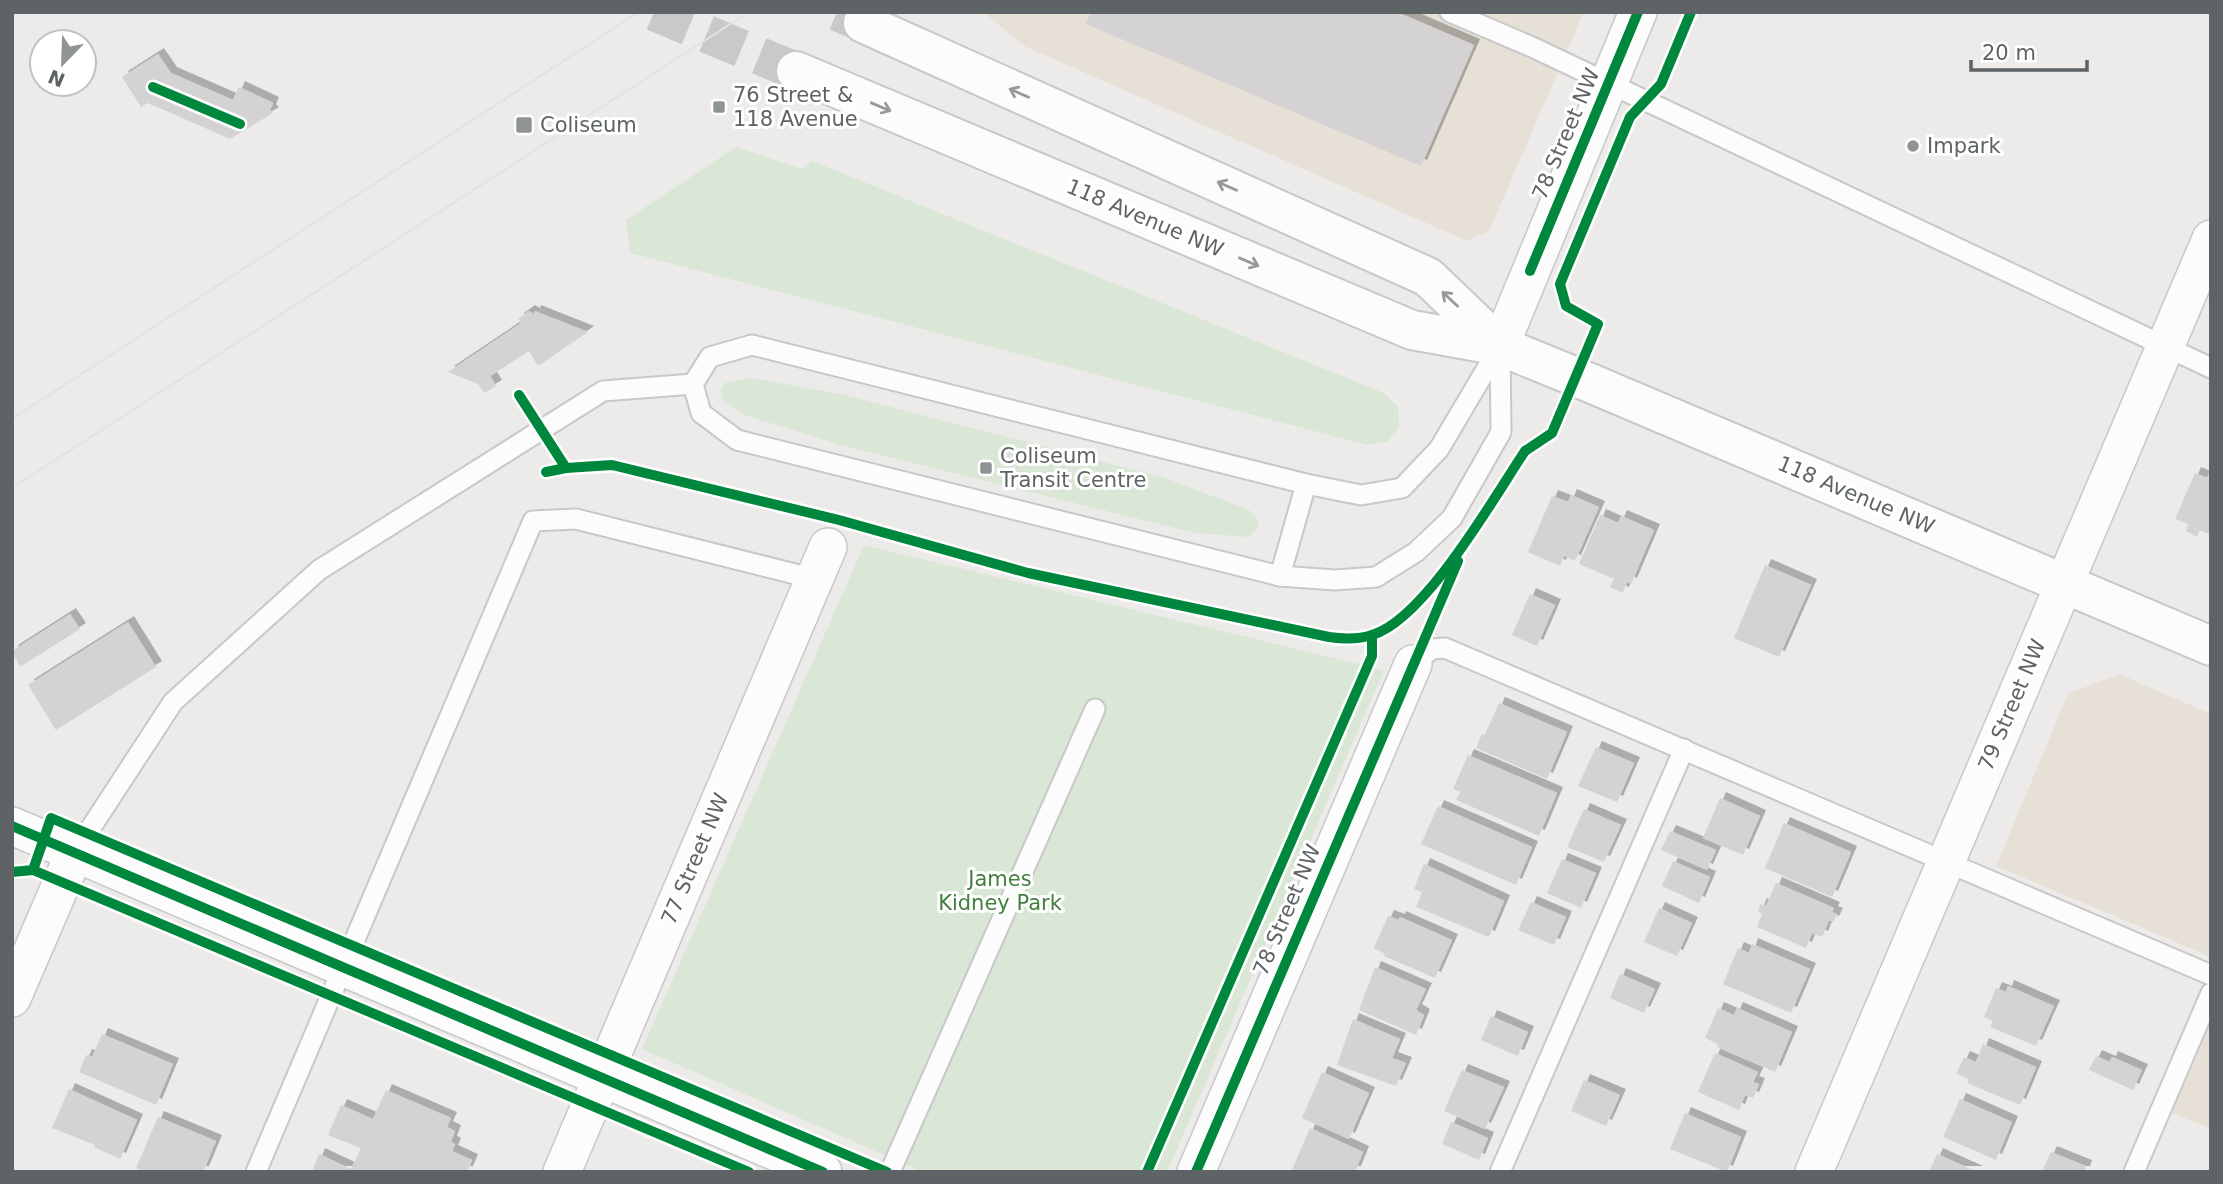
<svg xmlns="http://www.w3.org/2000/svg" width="2223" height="1184" font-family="'DejaVu Sans',sans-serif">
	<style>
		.commercial { fill: #e6e0d7 }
		.green { fill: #dae7d6 }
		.building { fill: #d4d2d2; filter: url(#shadow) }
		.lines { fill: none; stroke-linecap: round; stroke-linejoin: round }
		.secondary-tunnel { stroke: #c9c9c8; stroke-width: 38; stroke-dasharray: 38 19; stroke-linecap: butt }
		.lane-casing { stroke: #c8c8c8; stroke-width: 23 }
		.street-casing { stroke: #c8c8c8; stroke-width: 40 }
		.secondary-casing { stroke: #c7c8c8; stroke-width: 42 }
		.lane { stroke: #fcfcfc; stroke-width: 19 }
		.street { stroke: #fcfcfc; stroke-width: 37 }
		.secondary { stroke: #fcfcfc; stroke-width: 38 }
		.tram { stroke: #e3e2e2; stroke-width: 2 }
		.cycleway-casing { stroke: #fff; stroke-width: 15 }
		.cycleway { stroke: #00873e; stroke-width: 10 }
		.oneway { stroke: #95999a }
		.poi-dot { fill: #909394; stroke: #fff; stroke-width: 2.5 }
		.labels { text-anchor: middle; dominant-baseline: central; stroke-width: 6; stroke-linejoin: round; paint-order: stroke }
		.poi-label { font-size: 21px; fill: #5e6366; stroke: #fff; text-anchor: start }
		.street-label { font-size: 21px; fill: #5e6366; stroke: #fff }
		.park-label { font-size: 21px; fill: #427f3d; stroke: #fff }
	</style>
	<defs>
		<filter id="shadow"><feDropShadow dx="6" dy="-6" stdDeviation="0" flood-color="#0004"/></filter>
	</defs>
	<rect width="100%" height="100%" fill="#edebe9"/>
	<g class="commercial">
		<polygon points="984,12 1584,12 1489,231 1467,241 1024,46"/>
		<polygon points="2119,674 2211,714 2211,957 1996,866 2068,694"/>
		<polygon points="2211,1023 2211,1129 2172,1113"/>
	</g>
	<g class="green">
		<polygon points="736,147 802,169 812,161 1384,393 1398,407 1399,427 1387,442 1368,445 630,253 626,220"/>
		<polygon points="750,378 841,394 1165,478 1249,510 1258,520 1258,528 1248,537 1195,533 837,444 744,415 723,401 721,390 725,383"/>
		<polygon points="864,545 1384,670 1167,1172 923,1172 642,1049"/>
	</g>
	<g class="building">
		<polygon points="1091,12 1397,12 1474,45 1421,166 1086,24"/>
		<polygon points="158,54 171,73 233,100 239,87 273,103 270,110 273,113 230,139 148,103 141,107 122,77"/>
		<polygon points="529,311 534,314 535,311 588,332 538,366 529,351 490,376 496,386 484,393 478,384 448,372 521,323 518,319"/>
		<polygon points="2211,469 2211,535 2200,530 2197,537 2186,531 2188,524 2175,519 2195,473 2207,478"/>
		<polygon points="1571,495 1599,507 1575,561 1564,556 1560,566 1528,552 1552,496 1568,502"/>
		<polygon points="1600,515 1618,523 1621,516 1654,530 1631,584 1627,582 1623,593 1610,587 1614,579 1579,564"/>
		<polygon points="1765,565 1811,585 1779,657 1734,638"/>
		<polygon points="1530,594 1555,605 1537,646 1512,635"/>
		<polygon points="70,614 80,629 20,667 12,651"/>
		<polygon points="128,622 156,667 56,730 28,685"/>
		<polygon points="1499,703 1567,732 1547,779 1476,748 1482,734 1485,735"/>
		<polygon points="1596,747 1634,763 1617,802 1578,786"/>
		<polygon points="1468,755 1557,793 1539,836 1456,800 1460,792 1453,789"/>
		<polygon points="1720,798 1760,816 1743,855 1703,838"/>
		<polygon points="1438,806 1532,847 1516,885 1421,844"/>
		<polygon points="1584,809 1621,825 1604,862 1567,847"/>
		<polygon points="1784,823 1851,852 1832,897 1765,868"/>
		<polygon points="1670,831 1716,850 1707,870 1661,850"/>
		<polygon points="1562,859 1596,873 1581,908 1547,893"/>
		<polygon points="1673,861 1710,877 1699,903 1662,886"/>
		<polygon points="1424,864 1504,901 1489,937 1416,907 1422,892 1414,889"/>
		<polygon points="1776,883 1834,908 1832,912 1837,914 1833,922 1829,920 1822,937 1812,933 1806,948 1757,927 1762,914 1758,911 1761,904 1766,906"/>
		<polygon points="1531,902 1566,917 1554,945 1518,930"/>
		<polygon points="1659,908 1692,923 1677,956 1644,942"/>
		<polygon points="1388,916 1399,920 1400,917 1452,940 1435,978 1384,956 1385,954 1374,948"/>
		<polygon points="1752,944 1810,969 1791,1013 1723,984 1738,948 1749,953"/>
		<polygon points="1375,967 1426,989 1416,1010 1424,1015 1416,1035 1359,1010"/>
		<polygon points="1620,974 1655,989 1644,1013 1610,998"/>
		<polygon points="2008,986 2054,1006 2036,1046 1990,1027 1993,1021 1984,1017 1996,988 2006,992"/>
		<polygon points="1718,1008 1734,1015 1737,1008 1792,1032 1775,1072 1717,1047 1718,1044 1705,1038"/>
		<polygon points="1491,1016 1528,1032 1518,1056 1481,1040"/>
		<polygon points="1353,1019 1400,1039 1392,1058 1406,1063 1396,1086 1337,1065"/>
		<polygon points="102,1034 173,1064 156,1105 79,1072 86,1055 92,1057"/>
		<polygon points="1983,1044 2036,1067 2020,1105 1967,1083 1969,1079 1956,1074 1964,1057 1976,1062"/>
		<polygon points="1715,1053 1758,1072 1753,1082 1759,1084 1753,1098 1745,1095 1739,1110 1698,1092"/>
		<polygon points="2096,1056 2110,1062 2112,1057 2142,1070 2133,1090 2089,1070"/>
		<polygon points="1462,1070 1504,1087 1485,1129 1444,1111"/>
		<polygon points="1322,1072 1369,1093 1349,1139 1302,1118"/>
		<polygon points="1584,1080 1620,1095 1606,1126 1571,1111"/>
		<polygon points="69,1089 137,1120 120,1159 94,1147 95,1145 52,1128"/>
		<polygon points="386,1090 451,1118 447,1127 455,1131 451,1142 455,1144 452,1151 472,1160 467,1172 312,1172 319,1154 351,1169 361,1148 328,1135 341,1105 373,1119"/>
		<polygon points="1960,1099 2012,1122 1996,1160 1943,1137"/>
		<polygon points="1685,1113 1741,1137 1727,1172 1670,1149"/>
		<polygon points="158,1117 216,1141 203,1172 145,1172 136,1168"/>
		<polygon points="1451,1122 1488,1138 1479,1160 1442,1144"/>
		<polygon points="1310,1128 1363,1152 1355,1172 1291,1172"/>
		<polygon points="2051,1152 2086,1166 2084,1172 2042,1172"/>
		<polygon points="1937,1154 1977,1172 1929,1172"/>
	</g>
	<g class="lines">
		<g class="secondary-tunnel">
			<polyline points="654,12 796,71"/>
			<polyline points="837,12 863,23"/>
		</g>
		<g class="lane-casing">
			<g id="lane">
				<polyline points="1450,12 1532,47 2211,368"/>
				<polygon points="752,345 1306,484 1361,495 1402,488 1439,449 1500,346 1501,432 1452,518 1416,552 1376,577 1335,580 1280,576 737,440 701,413 693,384 710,357"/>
				<polyline points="1280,576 1306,484"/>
				<polyline points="1413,664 1432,649 1445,648 2211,975"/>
				<polyline points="75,852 173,702 319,570 603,391 693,384"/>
				<polyline points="256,1172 533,521 576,519 815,579"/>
				<polyline points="890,1172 1095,709"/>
				<polyline points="1500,1172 1684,749"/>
				<polyline points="2134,1172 2211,993"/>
			</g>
		</g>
		<g class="street-casing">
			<g id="street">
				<polyline points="1500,346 1638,12"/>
				<polyline points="12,826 823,1172"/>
				<polyline points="12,998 75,852"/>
				<polyline points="562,1172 828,547"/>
				<polyline points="1196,1172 1413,664"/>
				<polyline points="1814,1172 2211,239"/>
			</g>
		</g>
		<g class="secondary-casing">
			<g id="secondary">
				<polyline points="863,23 1428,277 1500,346"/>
				<polyline points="796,71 1412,330 1500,346 1576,377 2211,646"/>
			</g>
		</g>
		<use href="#lane" class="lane"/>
		<use href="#street" class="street"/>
		<use href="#secondary" class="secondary"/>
		<g class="tram">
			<polyline points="12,419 639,12"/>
			<polyline points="12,488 749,12"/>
		</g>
		<g class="cycleway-casing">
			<g id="cycleway">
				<polyline points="153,87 240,124"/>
				<polyline points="1530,271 1638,12"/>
				<polyline points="519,395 566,468 546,472"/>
				<path d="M566,468L612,465L839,520L1028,573L1329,637C1343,639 1357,640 1372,635C1425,619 1493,499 1525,451L1552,433L1598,324L1566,306L1560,284L1630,117L1661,84L1691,12"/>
				<polyline points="12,826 823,1172"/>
				<polyline points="33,870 749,1172"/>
				<polyline points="12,872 33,870 51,818 887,1172"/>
				<polyline points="1147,1172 1372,656 1372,635"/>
				<polyline points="1196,1172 1458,561"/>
			</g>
		</g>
		<use href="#cycleway" class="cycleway"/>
	</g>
	<defs><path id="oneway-shaft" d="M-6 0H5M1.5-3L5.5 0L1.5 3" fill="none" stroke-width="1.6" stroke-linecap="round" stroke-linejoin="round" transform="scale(1.75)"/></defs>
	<g class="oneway">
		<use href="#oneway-shaft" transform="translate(1019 93) rotate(-156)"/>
		<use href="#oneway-shaft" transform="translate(881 107) rotate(23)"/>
		<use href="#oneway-shaft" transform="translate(1227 186) rotate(-156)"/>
		<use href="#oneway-shaft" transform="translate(1249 262) rotate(23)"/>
		<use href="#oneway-shaft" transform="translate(1450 299) rotate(-137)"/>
	</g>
	<g class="poi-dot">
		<rect x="712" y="100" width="14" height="14" rx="3.5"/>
		<rect x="515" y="116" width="18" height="18" rx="3.5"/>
		<circle cx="1913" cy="146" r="7"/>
		<rect x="979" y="461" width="14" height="14" rx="3.5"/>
	</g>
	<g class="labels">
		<g class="poi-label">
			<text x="733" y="95">76 Street &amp;<tspan x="733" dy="24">118 Avenue</tspan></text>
			<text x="540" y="125">Coliseum</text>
			<text x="1927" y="146">Impark</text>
			<text x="1000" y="456">Coliseum<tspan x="1000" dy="24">Transit Centre</tspan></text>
		</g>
		<g class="street-label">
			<text transform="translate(1566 134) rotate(-67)">78 Street NW</text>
			<text transform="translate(1145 218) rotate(23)">118 Avenue NW</text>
			<text transform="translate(1856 495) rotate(23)">118 Avenue NW</text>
			<text transform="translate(2012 705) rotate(-67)">79 Street NW</text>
			<text transform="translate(695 859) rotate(-67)">77 Street NW</text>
			<text transform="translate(1287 910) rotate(-67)">78 Street NW</text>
		</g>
		<g class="park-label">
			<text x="1000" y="879">James<tspan x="1000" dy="24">Kidney Park</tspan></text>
		</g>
	</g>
	<rect width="2223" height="1184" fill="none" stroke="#5e6366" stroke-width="28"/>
	<g transform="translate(63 63) rotate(203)"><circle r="33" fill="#ffffff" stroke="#bfc1c2" stroke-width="2"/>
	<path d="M0-5L12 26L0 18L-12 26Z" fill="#909394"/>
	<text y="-10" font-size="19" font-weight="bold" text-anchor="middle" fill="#5e6366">N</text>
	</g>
	<path d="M1971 60v10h116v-10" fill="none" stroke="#5e6366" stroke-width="3.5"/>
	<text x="1982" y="60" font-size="21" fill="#5e6366" stroke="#ffffff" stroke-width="5" paint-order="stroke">20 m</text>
</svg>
